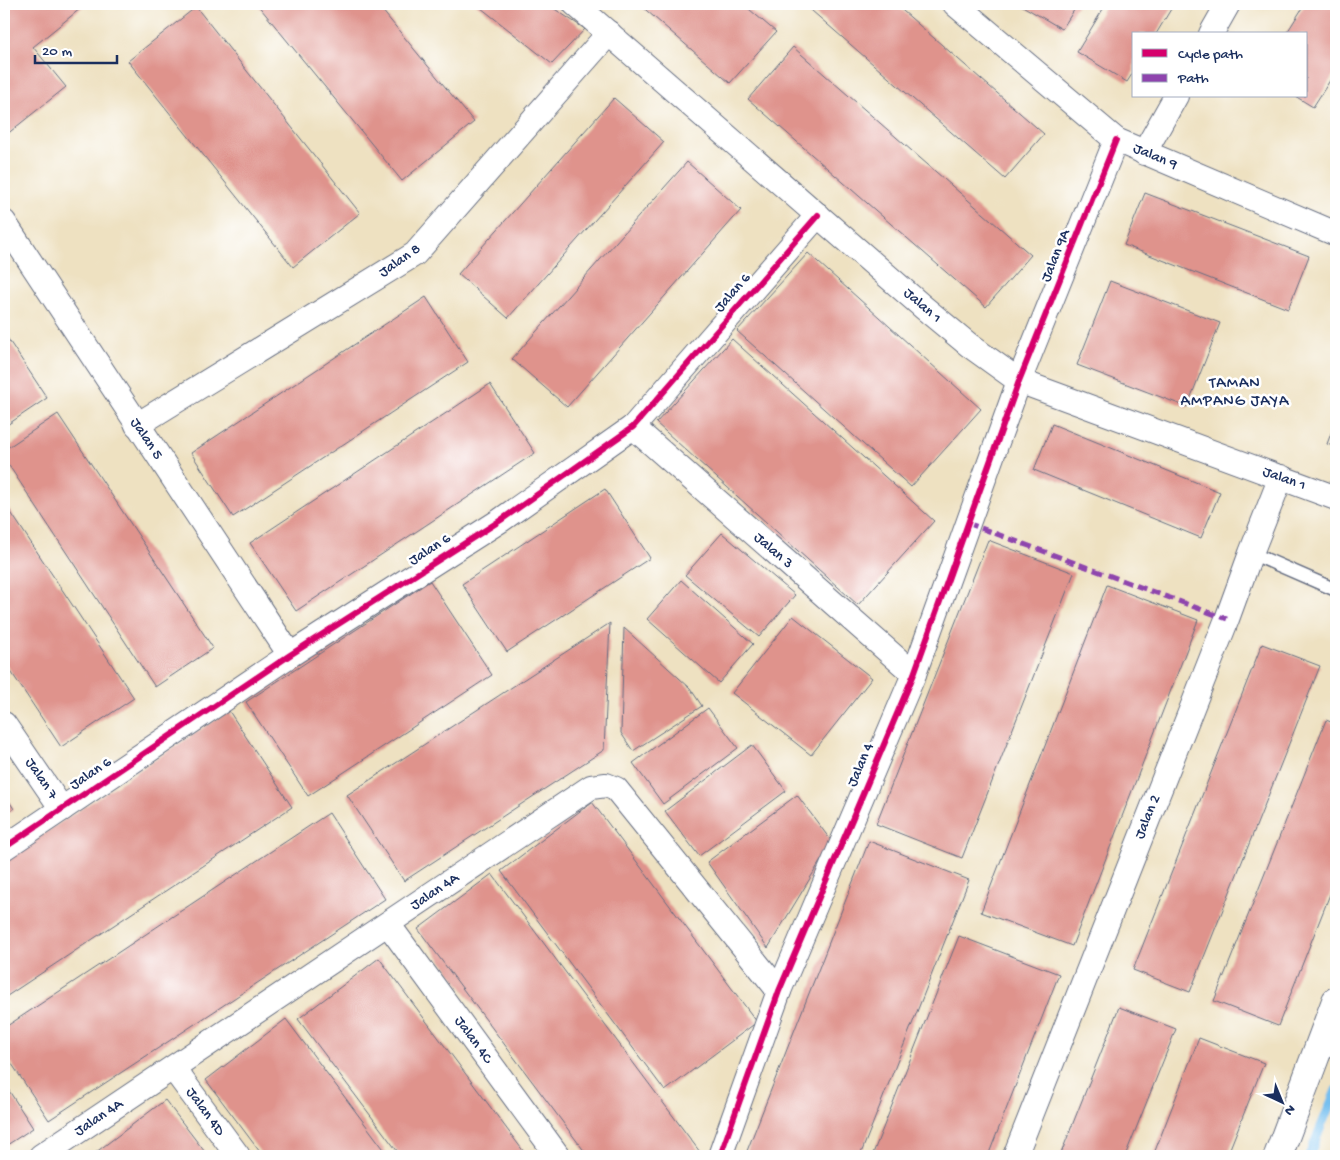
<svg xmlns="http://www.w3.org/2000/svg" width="1340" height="1160" font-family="'Gochi Hand',sans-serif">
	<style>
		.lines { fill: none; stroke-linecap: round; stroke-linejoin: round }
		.stream { stroke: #76bfef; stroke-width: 9 }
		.building { fill: #df938c }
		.service-casing { stroke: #656d81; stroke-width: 15 }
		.minor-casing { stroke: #656d81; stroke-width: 26 }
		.tertiary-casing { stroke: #656d81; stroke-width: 30 }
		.service { stroke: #fff; stroke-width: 12 }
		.minor { stroke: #fff; stroke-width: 24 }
		.tertiary { stroke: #fff; stroke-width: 28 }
		.quiet { stroke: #8e44ad; stroke-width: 5; stroke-dasharray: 10 5; stroke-linecap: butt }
		.cycleway-casing { stroke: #fff; stroke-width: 9 }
		.cycleway { stroke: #d6006c; stroke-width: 6 }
		.labels { text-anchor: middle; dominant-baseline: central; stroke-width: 5; stroke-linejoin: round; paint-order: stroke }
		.street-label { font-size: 15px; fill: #1b2f5e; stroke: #fff }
		.neighbourhood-label { font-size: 16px; letter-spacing: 1px; fill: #1b2f5e; stroke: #fff }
	</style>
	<rect width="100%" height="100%" fill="#fff"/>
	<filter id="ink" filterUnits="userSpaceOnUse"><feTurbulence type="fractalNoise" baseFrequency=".02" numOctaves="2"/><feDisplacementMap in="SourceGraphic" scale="10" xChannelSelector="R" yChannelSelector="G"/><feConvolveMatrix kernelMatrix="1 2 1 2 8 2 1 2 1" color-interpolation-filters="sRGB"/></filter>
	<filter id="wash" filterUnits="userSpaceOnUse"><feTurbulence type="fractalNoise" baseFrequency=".0096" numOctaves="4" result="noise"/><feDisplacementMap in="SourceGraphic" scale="20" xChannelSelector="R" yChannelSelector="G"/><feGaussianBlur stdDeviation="1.12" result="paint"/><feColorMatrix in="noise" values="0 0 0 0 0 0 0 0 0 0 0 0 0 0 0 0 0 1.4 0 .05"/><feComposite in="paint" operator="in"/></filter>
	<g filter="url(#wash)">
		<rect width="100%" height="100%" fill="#eee1c1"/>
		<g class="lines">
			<polyline class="stream" points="1309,1156 1336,1090"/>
		</g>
		<g id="blocks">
			<g class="building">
				<polygon points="4,4 86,4 33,47 66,87 6,135 4,132"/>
				<polygon points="257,4 377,4 474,122 402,181"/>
				<polygon points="476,4 547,4 585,29 552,64"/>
				<polygon points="639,4 743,4 776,32 730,83"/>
				<polygon points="804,4 895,4 1044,134 1005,179"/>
				<polygon points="1019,4 1078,4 1062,29"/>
				<polygon points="1106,4 1174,4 1156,34 1134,34 1134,71 1127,82 1077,52"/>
				<polygon points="1305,4 1336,4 1336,71 1313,107 1295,96 1306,96 1306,34 1286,34"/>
				<polygon points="196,7 360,213 293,267 128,61"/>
				<polygon points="793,47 1031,255 986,307 748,99"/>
				<polygon points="614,98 664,142 508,318 458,274"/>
				<polygon points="687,162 741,210 567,407 512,359"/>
				<polygon points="1145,193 1309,256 1288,309 1124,245"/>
				<polygon points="808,253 981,409 911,487 737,331"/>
				<polygon points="1110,281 1220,323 1187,407 1077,365"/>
				<polygon points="426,297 468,362 233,517 191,453"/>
				<polygon points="4,333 47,398 4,427"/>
				<polygon points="732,339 934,521 858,605 656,423"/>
				<polygon points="490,384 535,453 296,611 250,543"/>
				<polygon points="58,414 213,648 155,687 4,458 4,450"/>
				<polygon points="1336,420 1336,447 1327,444"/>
				<polygon points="1052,424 1220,492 1201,538 1034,470"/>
				<polygon points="605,489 650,558 507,652 462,584"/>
				<polygon points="4,502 134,698 61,747 4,661"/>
				<polygon points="722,533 795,595 759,637 685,575"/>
				<polygon points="988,540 1074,573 962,858 876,824"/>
				<polygon points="681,580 753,644 719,683 647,619"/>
				<polygon points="430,581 492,675 308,796 246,702"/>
				<polygon points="1107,585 1198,620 1072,946 981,912"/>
				<polygon points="793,616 872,678 811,755 732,693"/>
				<polygon points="610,623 604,750 404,881 347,795"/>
				<polygon points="624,628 690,688 702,706 633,751 621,733"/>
				<polygon points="1262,644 1320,666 1190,992 1133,970"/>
				<polygon points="708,708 738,748 663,804 633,763"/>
				<polygon points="229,711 292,807 4,998 4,860"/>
				<polygon points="1326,720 1336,724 1336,879 1278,1026 1214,1001"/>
				<polygon points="752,745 786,791 699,856 665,811"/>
				<polygon points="4,793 14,809 4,815"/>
				<polygon points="797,795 832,842 768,948 707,862"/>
				<polygon points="592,802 757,1022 665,1091 501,871"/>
				<polygon points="329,813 385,899 49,1120 4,1052 4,1028"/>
				<polygon points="869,841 969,880 860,1156 745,1156"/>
				<polygon points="492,874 700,1152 694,1156 588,1156 418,929"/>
				<polygon points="959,936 1059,974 988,1156 872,1156"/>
				<polygon points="379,958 527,1156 401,1156 298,1019"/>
				<polygon points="1119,1007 1176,1029 1125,1156 1060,1156"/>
				<polygon points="286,1019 389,1156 263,1156 206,1080"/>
				<polygon points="1199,1038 1264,1063 1227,1156 1153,1156"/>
				<polygon points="4,1083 33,1128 4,1147"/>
				<polygon points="165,1100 208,1156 91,1156"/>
			</g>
		</g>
	</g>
	<g filter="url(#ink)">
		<use href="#blocks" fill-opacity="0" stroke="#656d81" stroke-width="1"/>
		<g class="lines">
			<g class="service-casing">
				<polyline id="service" points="1251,553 1336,590"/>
			</g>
			<g class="minor-casing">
				<g id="minor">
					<polyline points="575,4 923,307 969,345 1019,381 1336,498"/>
					<polyline points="955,4 1116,140 1334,233"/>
					<polyline points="1211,34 1228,4"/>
					<polyline points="1144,153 1176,96"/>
					<polyline points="4,222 290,655"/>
					<polyline points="137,425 415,254 609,33"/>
					<polyline points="633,427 914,674"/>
					<polyline points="4,724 62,809"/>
					<polyline points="4,848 290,655 501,520 633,427 818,215"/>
					<polyline points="388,924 558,1156"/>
					<polyline points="173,1068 238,1156"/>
					<polyline points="41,1156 591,787 606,785 616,789 779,991"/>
					<polyline points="720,1156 779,991 914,674 1019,381 1116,140"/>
					<polyline points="1015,1156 1227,619 1251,553 1281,477"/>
				</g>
			</g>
			<g class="tertiary-casing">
				<polyline id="tertiary" points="1278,1156 1336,1001"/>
			</g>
			<use href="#service" class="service"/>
			<use href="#minor" class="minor"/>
			<use href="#tertiary" class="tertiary"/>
			<polyline class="quiet" points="967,523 1227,619"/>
			<g class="cycleway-casing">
				<g id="cycleway">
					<polyline points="4,848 290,655 501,520 633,427 818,215"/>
					<polyline points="720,1156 779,991 914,674 1019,381 1116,140"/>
				</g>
			</g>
			<use href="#cycleway" class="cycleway"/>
		</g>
	</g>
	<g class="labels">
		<g class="street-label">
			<text transform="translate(1155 157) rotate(23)">Jalan 9</text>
			<text transform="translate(1056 256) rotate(-68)">Jalan 9A</text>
			<text transform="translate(400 261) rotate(-35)">Jalan 8</text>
			<text transform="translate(733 293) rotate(-49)">Jalan 6</text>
			<text transform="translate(922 306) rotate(41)">Jalan 1</text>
			<text transform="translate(146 439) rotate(56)">Jalan 5</text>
			<text transform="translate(1284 479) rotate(20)">Jalan 1</text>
			<text transform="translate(430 550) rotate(-33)">Jalan 6</text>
			<text transform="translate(773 551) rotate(41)">Jalan 3</text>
			<text transform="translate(861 765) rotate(-67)">Jalan 4</text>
			<text transform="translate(91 774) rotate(-34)">Jalan 6</text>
			<text transform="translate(41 779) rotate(56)">Jalan 7</text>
			<text transform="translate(1148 817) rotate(-68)">Jalan 2</text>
			<text transform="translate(435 892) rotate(-34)">Jalan 4A</text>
			<text transform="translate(473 1040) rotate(54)">Jalan 4C</text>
			<text transform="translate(205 1112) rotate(54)">Jalan 4D</text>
			<text transform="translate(99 1118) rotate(-34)">Jalan 4A</text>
		</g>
		<g class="neighbourhood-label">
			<text x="1235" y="384">TAMAN<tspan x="1235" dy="18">AMPANG JAYA</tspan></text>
		</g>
	</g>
	<rect width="1340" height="1160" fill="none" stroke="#fff" stroke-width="20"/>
	<rect x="1132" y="32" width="175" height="65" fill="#ffffff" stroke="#a4acbf"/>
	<rect x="1142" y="49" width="25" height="8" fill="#d6006c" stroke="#a4acbf"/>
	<text x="1178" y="58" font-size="15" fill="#1b2f5e">Cycle path</text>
	<rect x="1142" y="74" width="25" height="8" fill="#8e44ad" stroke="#a4acbf"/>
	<text x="1178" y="82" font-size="15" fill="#1b2f5e">Path</text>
	<g transform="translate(1282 1102) rotate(136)" stroke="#ffffff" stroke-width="4" paint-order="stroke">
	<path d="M0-4L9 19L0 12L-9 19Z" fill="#1b2f5e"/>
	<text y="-8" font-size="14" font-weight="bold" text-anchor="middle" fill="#1b2f5e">N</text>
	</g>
	<path d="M35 55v8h82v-8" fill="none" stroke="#1b2f5e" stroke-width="2.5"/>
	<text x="42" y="55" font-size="15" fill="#1b2f5e" stroke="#ffffff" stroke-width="4" paint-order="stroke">20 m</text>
</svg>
